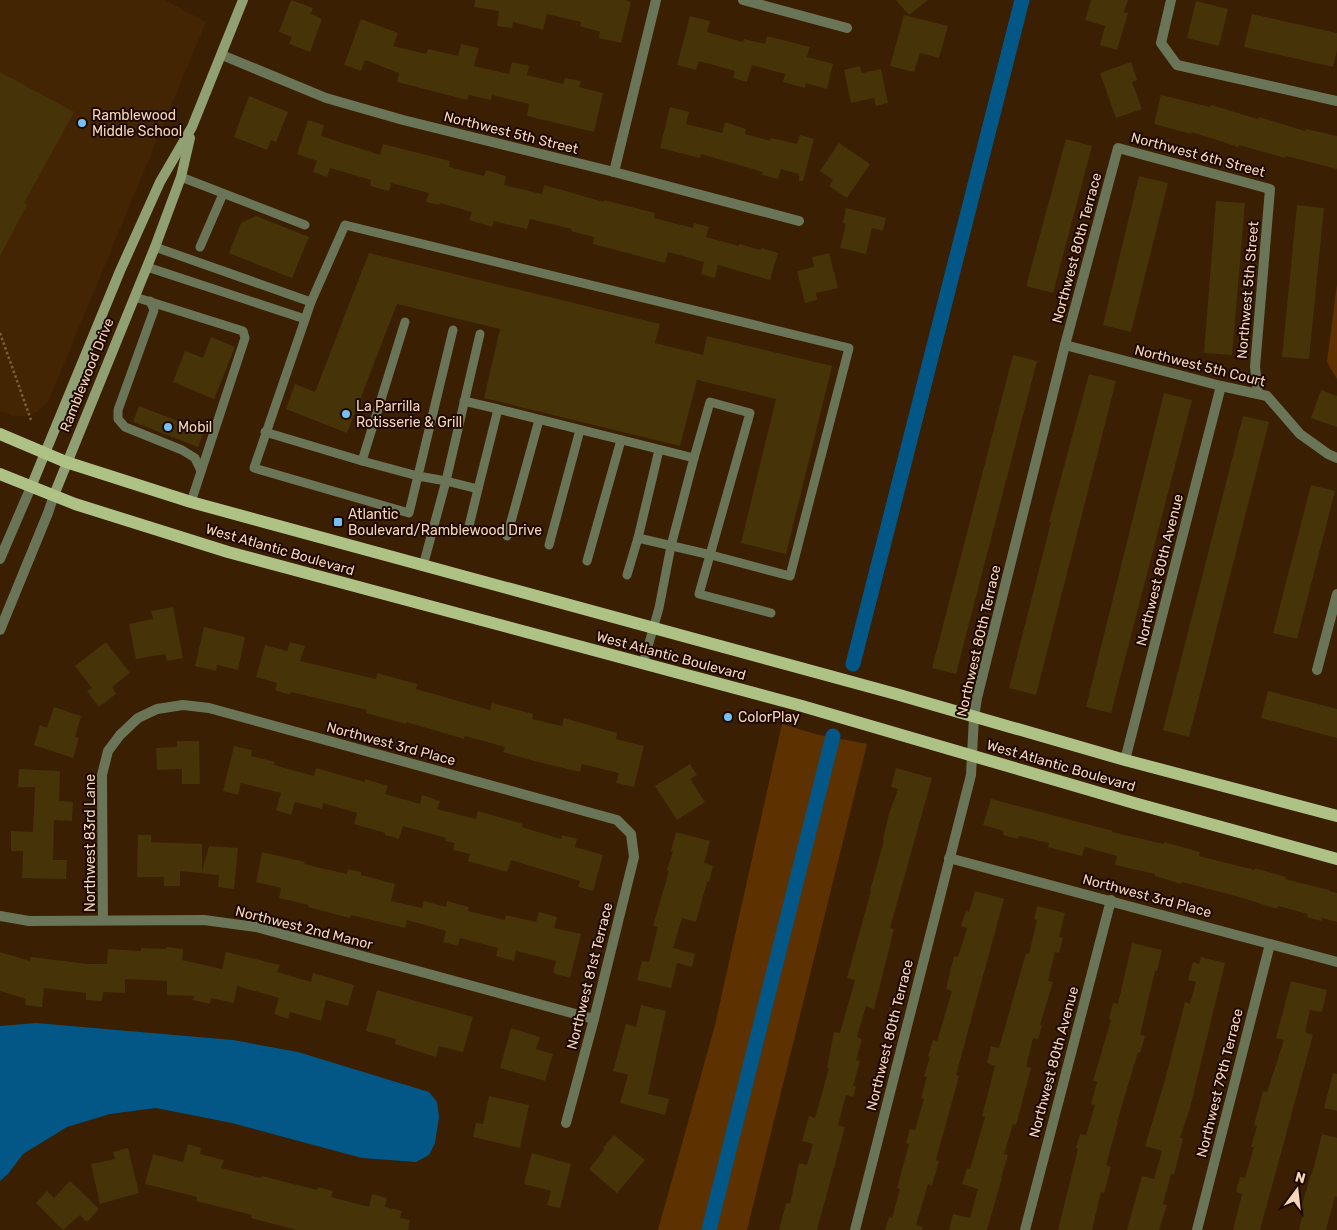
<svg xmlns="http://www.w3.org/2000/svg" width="1337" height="1230" font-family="Rubik,sans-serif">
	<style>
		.built { fill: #442503 }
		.green { fill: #5d3200 }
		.water { fill: #035786 }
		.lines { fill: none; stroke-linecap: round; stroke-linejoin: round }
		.canal { stroke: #035786; stroke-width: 15 }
		.building { fill: #463308 }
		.path { stroke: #7a5d41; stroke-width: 2.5; stroke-dasharray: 2.5 2.5; stroke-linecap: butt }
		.lane { stroke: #6a7457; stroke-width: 9 }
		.street { stroke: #6a7457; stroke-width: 10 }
		.secondary { stroke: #91a072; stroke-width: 10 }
		.primary { stroke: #afc286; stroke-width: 12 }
		.poi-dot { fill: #77c0f7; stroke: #1d0900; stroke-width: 2 }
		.labels { text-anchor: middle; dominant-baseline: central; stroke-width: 4; stroke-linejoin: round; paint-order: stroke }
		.poi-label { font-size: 14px; fill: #f5d6bc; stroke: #1d0900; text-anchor: start }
		.street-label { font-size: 14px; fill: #f5d6bc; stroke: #1d0900 }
	</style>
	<rect width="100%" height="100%" fill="#3a1f02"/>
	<polygon class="built" points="0,0 165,0 206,22 48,402 37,412 26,416 11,416 0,411"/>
	<g class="green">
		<polygon points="1337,284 1337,379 1327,362"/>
		<polygon points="782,724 815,734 867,744 747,1230 658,1230 715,1025"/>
	</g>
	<polygon class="water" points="36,1023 233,1040 298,1052 429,1092 437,1102 439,1117 435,1143 429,1155 416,1162 362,1158 232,1123 156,1108 110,1114 67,1127 23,1154 8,1174 0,1181 0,1026"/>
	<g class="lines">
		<g class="canal">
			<polyline points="853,664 1022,0"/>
			<polyline points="709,1230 833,736"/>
		</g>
	</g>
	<g class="building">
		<polygon points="291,0 313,8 311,14 322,19 310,52 289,44 292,37 279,32"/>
		<polygon points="475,0 625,0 631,2 621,43 599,38 600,32 580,26 581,22 547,14 543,30 513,22 512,28 497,26 499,11 474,7"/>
		<polygon points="896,0 928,0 909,15"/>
		<polygon points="1091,0 1128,0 1124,12 1128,13 1117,50 1100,45 1105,26 1085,20"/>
		<polygon points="1196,1 1228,9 1219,46 1187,38"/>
		<polygon points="1252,14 1337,33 1337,50 1333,67 1244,47"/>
		<polygon points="904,15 948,26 939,58 920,53 914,72 890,66"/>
		<polygon points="690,16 710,21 707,32 743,42 744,39 765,44 767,36 810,47 807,57 833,64 827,89 806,83 805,88 783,82 785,74 752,65 747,82 733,78 735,71 699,61 696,70 677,65"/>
		<polygon points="361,19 398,33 393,46 426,54 428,49 458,56 461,44 479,48 474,66 509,74 512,62 529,66 527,75 563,84 565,78 581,81 579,87 603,93 594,132 527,116 529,104 492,95 491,100 469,95 467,100 397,82 399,73 365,60 361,71 344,65"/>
		<polygon points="1131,62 1137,80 1132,82 1142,109 1116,118 1100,73"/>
		<polygon points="860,66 862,73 881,69 888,103 876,106 874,98 851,103 844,70"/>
		<polygon points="0,72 74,112 24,203 27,205 0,256"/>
		<polygon points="1161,95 1210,107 1211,105 1258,119 1259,117 1305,131 1306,129 1337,136 1337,169 1286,156 1285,158 1239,145 1238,147 1192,132 1191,134 1154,124"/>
		<polygon points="249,96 288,112 276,142 271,140 267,150 234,137"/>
		<polygon points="670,107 689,112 686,124 722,133 725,122 746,129 745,134 770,141 771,138 797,144 800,135 814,139 803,181 799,181 799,174 781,169 778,179 762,175 763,172 701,154 700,158 660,148"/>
		<polygon points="308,120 324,125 321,136 380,155 383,144 450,161 449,167 484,176 486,170 506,176 504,185 542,194 544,185 604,202 604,200 655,213 654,218 693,228 694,223 709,227 706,237 739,246 739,244 761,250 762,248 778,253 770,280 718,265 715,278 701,274 704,262 668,252 665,263 593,244 594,237 571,231 572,229 530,219 527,229 494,221 492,227 469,220 472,212 440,203 439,205 426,202 429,193 391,183 389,191 370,186 371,180 330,168 327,177 313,172 317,161 297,154"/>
		<polygon points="1066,139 1092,146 1053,293 1026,286"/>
		<polygon points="839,143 870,164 847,198 829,186 833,180 820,171"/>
		<polygon points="1139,176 1168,183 1131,332 1103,325"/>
		<polygon points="1216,201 1245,203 1232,355 1204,353"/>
		<polygon points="1297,205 1324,208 1309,359 1282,357"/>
		<polygon points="846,208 886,218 883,231 872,228 866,254 840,248 846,224 843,223"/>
		<polygon points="256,216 309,237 292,278 229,253 241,223"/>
		<polygon points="369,253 660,324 655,343 703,355 707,336 832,366 786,554 741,543 776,399 697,380 680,446 484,398 500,329 397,304 347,433 286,409 295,384 315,392"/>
		<polygon points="829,253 838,288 816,293 817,300 805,303 797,271 814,267 812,257"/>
		<polygon points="211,337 235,347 214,399 173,382 185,351 203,358"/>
		<polygon points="1013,355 1037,361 956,674 932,668"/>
		<polygon points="1089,374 1116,381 1036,695 1009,688 1051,522 1049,522"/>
		<polygon points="1321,390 1337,396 1337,427 1311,418"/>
		<polygon points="1164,393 1192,400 1111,713 1086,707"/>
		<polygon points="139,406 204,431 198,447 133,422"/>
		<polygon points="1243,416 1269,422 1189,737 1163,730"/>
		<polygon points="1311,485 1335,491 1297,639 1273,633"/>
		<polygon points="173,607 183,658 167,661 165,654 136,659 129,624 153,619 151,611"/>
		<polygon points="204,627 245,637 238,670 217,665 216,671 195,666"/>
		<polygon points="106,642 130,673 112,687 116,694 99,707 87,691 92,688 75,666"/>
		<polygon points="290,642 305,646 300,661 376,679 377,673 417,684 416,689 490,710 492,703 533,714 532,719 562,726 564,718 617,733 616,739 644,746 634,787 616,783 619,773 582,764 580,772 534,761 503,752 505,747 465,736 464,739 406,722 406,724 366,713 367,710 291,692 290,695 275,690 277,683 256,677 265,645 287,651"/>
		<polygon points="1268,691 1337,709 1337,738 1261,718"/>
		<polygon points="54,707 81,716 75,737 79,738 73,758 34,745 40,725 47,728"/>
		<polygon points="177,741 199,741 200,784 182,784 182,769 157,770 156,748 177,747"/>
		<polygon points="234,746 252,750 251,756 275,762 274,765 314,776 316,768 365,782 365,779 388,786 385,794 420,804 422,795 440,801 437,809 476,819 478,811 523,824 522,827 561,839 562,835 577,839 575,847 603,855 593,891 578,887 580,881 511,860 507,872 468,861 470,854 453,850 455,843 445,841 446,838 403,826 399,839 385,835 385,833 354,824 357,813 323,803 322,809 295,802 291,815 276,810 281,793 241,783 238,795 223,791"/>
		<polygon points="690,764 697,775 690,779 705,802 677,820 655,786"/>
		<polygon points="896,768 932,778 890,928 894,929 874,1009 866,1006 857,1037 862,1039 856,1060 860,1061 853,1086 856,1086 853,1097 846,1095 838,1125 845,1127 817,1230 779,1230 786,1203 790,1204 799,1163 807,1165 813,1144 802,1141 809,1116 815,1118 829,1068 827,1068 834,1032 840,1033 855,980 847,978 871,891 870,891 884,840 883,839 889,814 898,789 891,787"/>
		<polygon points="19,769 60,771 59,801 73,802 72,821 54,820 53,860 67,860 66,879 22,878 23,851 11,851 11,831 33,832 35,787 18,787"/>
		<polygon points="991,799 1113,831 1112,832 1164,844 1164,842 1200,852 1199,856 1255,870 1255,868 1286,877 1285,879 1329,890 1329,891 1337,893 1337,922 1322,918 1321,921 1307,917 1308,914 1278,906 1277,909 1243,898 1182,882 1181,884 1155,876 1155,874 1115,865 1117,856 1085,847 1082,856 1048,847 1049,843 1019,836 1018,839 1003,835 1004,831 983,825"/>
		<polygon points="676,832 710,841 704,863 713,866 709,882 707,882 696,922 682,918 673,948 695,954 692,967 677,963 671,988 637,980 642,961 649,962 658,927 653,926 669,871 667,870 673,851 671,851"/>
		<polygon points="138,835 151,835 151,842 202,844 202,871 209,846 238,848 234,889 218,887 219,875 180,871 180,886 164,886 164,877 137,877"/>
		<polygon points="262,852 305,862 304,864 347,874 348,869 361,872 361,875 395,884 391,901 422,908 424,901 446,907 447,901 469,907 468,911 505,920 506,915 536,922 539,912 557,917 554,928 581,934 570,978 553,973 556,961 516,951 514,961 496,956 498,948 460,938 458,946 443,942 446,931 407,920 405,928 351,915 350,918 308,907 309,905 279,898 281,888 256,882"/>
		<polygon points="975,891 1004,899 956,1075 959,1076 936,1160 939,1161 932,1185 928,1184 916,1225 922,1227 922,1230 885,1230 889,1217 892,1218 900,1189 897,1188 909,1144 906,1143 910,1129 915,1130 924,1099 921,1098 927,1077 924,1076 930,1057 928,1056 933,1040 937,1041 952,991 946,989 954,956 958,957 967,928 961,926 966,911 969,912"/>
		<polygon points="1037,906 1065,913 1059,937 1063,938 1059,953 1055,952 1048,981 1053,982 1040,1025 1042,1026 1038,1039 1033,1038 1026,1067 1031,1068 1016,1125 1013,1124 1004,1154 1008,1155 1001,1178 1002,1178 987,1230 949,1230 953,1214 970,1218 978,1189 962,1184 967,1168 970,1169 985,1117 982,1116 995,1066 987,1063 991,1046 999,1048 1026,953 1029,954 1037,920 1034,919"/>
		<polygon points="1132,943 1162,950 1157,971 1155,971 1140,1035 1145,1036 1140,1053 1138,1052 1117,1122 1118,1122 1106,1165 1111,1167 1104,1193 1101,1192 1092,1230 1058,1230 1078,1149 1076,1148 1080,1134 1086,1135 1095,1105 1091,1104 1097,1082 1093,1081 1111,1020 1109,1019 1113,1003 1118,1004"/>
		<polygon points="166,947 183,949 182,960 222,969 226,952 280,965 277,972 311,982 313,973 354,985 348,1006 326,1000 321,1021 290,1012 288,1019 274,1014 279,998 237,986 234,1003 211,998 210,1004 193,1000 194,996 167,995 167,981 125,979 125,993 103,992 102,1001 86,1000 86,993 44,988 42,1007 25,1005 26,999 0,991 0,952 30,961 30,957 88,964 107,964 108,949 141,951 141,948 166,949"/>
		<polygon points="1201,957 1225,963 1190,1108 1180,1138 1183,1138 1174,1175 1171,1174 1163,1204 1167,1205 1159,1230 1127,1230 1142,1176 1154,1179 1162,1151 1145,1146 1165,1080 1185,1002 1190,1004 1196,982 1188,980 1193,962 1199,964"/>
		<polygon points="1291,981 1327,990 1322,1012 1310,1010 1305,1032 1313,1035 1260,1230 1233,1230 1242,1194 1236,1192 1240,1177 1245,1178 1254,1147 1251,1147 1257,1126 1254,1125 1263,1091 1267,1092 1284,1040 1276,1038"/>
		<polygon points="377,990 473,1017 463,1052 439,1046 436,1057 395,1044 396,1039 366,1031"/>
		<polygon points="641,1005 666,1011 648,1094 669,1099 665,1115 620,1103 628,1075 613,1071 626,1024 636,1027"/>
		<polygon points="511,1028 540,1037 536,1049 553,1054 545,1081 500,1068"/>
		<polygon points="1333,1073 1337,1074 1337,1111 1324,1108"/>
		<polygon points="489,1096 529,1105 520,1148 473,1137 476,1123 483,1124"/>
		<polygon points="1322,1134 1337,1138 1337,1197 1335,1196 1326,1230 1299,1230 1304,1209 1301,1208 1311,1174 1312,1174"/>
		<polygon points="614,1135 645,1160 617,1193 589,1169 605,1149 603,1148"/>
		<polygon points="188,1144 201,1148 200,1154 224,1160 221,1168 261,1178 262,1176 317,1190 318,1187 333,1191 331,1197 369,1207 372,1194 387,1198 385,1207 402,1211 400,1218 410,1220 408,1230 296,1230 251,1218 252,1215 196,1201 197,1197 145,1184 153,1154 183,1162"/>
		<polygon points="128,1148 139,1193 100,1204 91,1164 115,1159 113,1152"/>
		<polygon points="532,1153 571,1164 560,1208 547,1205 551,1191 524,1184"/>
		<polygon points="70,1181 99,1209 87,1222 80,1215 63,1230 36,1203 47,1191 54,1198"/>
	</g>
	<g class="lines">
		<polyline class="path" points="0,333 31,420"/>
		<g class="lane">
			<polyline points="181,177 305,225"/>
			<polyline points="155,247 311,302"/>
			<polyline points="200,247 223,194"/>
			<polyline points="147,267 305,319"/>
			<polyline points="135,297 243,331 245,338 191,502"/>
			<polyline points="150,301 154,310 118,410 118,419 125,427 182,450 195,458 201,471"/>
			<polyline points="453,330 409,513 254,468 311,302 345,225 849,348 790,576 711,555 638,538 659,450"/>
			<polyline points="464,401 498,409"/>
			<polyline points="265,432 362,461 405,322"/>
			<polyline points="362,461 418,476 446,481 480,334"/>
			<polyline points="468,530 478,489"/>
			<polyline points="507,536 539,420"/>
			<polyline points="549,545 580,430"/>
			<polyline points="587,561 621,440"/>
			<polyline points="423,566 446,481 478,489 498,409 694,458 710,402 750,413 699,594 771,613"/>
			<polyline points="627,575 638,538"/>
			<polyline points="643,664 659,608 671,546 694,458"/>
		</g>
		<g class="street">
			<polyline points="743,0 847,28"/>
			<polyline points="1171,0 1161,43 1177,65 1337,101"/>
			<polyline points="222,55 326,98 403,120 614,172 799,221"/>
			<polyline points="614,172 656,0"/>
			<polyline points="1065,345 1221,386 1267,396 1300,434 1328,454 1337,458"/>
			<polyline points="0,559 31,487"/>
			<polyline points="0,630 48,513 54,495"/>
			<polyline points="1317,670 1337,594"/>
			<polyline points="1125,760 1221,386"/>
			<polyline points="949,858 1337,962"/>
			<polyline points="0,916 29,921 204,920 256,927 594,1019"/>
			<polyline points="103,920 102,775 108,751 120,735 138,718 157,709 183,705 209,708 617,820 631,834 634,857 594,1019 566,1123"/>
			<polyline points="855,1230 971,775 974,717 977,698 1065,345 1118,148 1270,189 1255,367 1258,394"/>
			<polyline points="1025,1230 1111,900"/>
			<polyline points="1197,1230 1270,944"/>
		</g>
		<g class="secondary">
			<polyline points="31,487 120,271 160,182 192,127 243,0"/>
			<polyline points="54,495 155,247 181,177 190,138"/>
		</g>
		<g class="primary">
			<polyline points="0,434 66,462 191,502 896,694 1125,760 1337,816"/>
			<polyline points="0,474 75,504 228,552 802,706 1134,803 1337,859"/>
		</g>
	</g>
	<g class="poi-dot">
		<circle cx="82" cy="123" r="5"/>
		<circle cx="346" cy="414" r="5"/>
		<circle cx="168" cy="427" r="5"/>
		<rect x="333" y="517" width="10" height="10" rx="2.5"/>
		<circle cx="728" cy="717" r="5"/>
	</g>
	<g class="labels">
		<g class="poi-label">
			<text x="92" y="115">Ramblewood<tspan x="92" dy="16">Middle School</tspan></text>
			<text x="356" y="406">La Parrilla<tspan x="356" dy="16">Rotisserie &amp; Grill</tspan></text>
			<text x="178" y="427">Mobil</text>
			<text x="348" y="514">Atlantic<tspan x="348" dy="16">Boulevard/Ramblewood Drive</tspan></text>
			<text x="738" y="717">ColorPlay</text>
		</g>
		<g class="street-label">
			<text transform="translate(511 133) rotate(14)">Northwest 5th Street</text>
			<text transform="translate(1198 155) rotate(15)">Northwest 6th Street</text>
			<text transform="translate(1077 248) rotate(-75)">Northwest 80th Terrace</text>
			<text transform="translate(1248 290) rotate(-85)">Northwest 5th Street</text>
			<text transform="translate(1200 366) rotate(14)">Northwest 5th Court</text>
			<text transform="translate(87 375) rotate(-68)">Ramblewood Drive</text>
			<text transform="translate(280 550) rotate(16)">West Atlantic Boulevard</text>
			<text transform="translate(1160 570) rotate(-76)">Northwest 80th Avenue</text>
			<text transform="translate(979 641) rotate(-77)">Northwest 80th Terrace</text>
			<text transform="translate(671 656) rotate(15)">West Atlantic Boulevard</text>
			<text transform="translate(391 744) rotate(15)">Northwest 3rd Place</text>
			<text transform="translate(1061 766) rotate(16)">West Atlantic Boulevard</text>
			<text transform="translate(90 843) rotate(-90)">Northwest 83rd Lane</text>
			<text transform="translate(1147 896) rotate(15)">Northwest 3rd Place</text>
			<text transform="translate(304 928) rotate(14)">Northwest 2nd Manor</text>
			<text transform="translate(590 976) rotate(-76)">Northwest 81st Terrace</text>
			<text transform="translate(890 1035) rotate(-76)">Northwest 80th Terrace</text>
			<text transform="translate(1054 1062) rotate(-75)">Northwest 80th Avenue</text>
			<text transform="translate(1220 1083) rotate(-76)">Northwest 79th Terrace</text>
		</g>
	</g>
	<g transform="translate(1297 1190) rotate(15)" stroke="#1d0900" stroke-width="4" paint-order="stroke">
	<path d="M0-4L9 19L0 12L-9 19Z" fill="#f5d6bc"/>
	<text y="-8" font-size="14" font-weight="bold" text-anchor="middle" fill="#f5d6bc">N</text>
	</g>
</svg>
